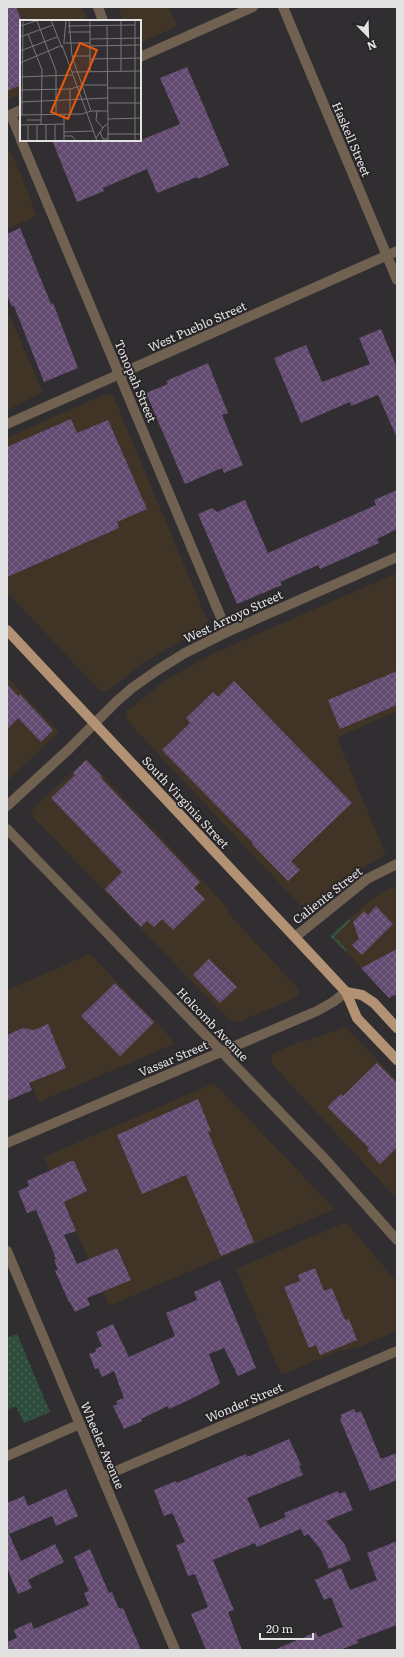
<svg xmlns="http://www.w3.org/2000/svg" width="404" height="1657" font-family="Literata,serif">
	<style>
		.commercial { fill: #3f3425 }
		.grass { fill: url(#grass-dots) }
		.garden { fill: url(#garden-furrows) }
		.building { fill: url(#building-cross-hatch) }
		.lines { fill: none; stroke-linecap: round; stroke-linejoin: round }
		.minor { stroke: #716151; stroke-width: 10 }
		.tertiary { stroke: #716151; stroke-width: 10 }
		.primary { stroke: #b29272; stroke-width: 10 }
		.labels { text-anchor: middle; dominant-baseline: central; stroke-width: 3.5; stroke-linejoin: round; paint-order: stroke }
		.street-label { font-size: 12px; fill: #e3e2e3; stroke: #262427 }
		.inset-road { fill: none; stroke: #787678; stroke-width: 1 }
		.view { fill: #e8590c; fill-opacity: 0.15; stroke: #e8590c; stroke-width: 2 }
		.inset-edge { fill: none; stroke: #e3e2e3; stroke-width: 2 }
	</style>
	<defs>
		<pattern id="grass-dots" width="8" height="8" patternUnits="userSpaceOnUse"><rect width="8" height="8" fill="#2e4d3c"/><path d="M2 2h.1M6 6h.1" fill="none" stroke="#4c6658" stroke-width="1.8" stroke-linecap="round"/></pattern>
		<pattern id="garden-furrows" width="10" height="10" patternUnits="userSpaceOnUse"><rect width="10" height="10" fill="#2e4d3c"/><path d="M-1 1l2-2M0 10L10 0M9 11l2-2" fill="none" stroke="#4c6658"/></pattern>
		<pattern id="building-cross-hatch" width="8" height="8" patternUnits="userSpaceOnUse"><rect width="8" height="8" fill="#634a71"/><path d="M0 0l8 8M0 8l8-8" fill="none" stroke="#796485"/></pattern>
	</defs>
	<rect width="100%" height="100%" fill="#302e31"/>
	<g class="commercial">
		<polygon points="7,7 82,7 88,21 21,21 21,94 7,100"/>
		<polygon points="118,7 168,7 177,26 140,43 140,21 123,21"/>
		<polygon points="7,146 15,160 37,216 7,229"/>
		<polygon points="7,310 43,392 7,410"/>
		<polygon points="111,394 114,398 208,622 204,627 145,662 107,691 100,691 7,592 7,438 101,396"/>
		<polygon points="397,573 397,711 337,738 386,855 367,865 316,904 308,908 299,904 131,725 126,717 127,711 166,680 212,654"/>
		<polygon points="7,677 59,732 7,781"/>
		<polygon points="87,759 228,908 228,913 296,986 299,990 299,993 297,997 239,1022 230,1021 34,818 31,814 35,806"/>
		<polygon points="397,886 397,993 389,997 330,936 369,901 383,892"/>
		<polygon points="90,954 172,1039 174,1044 39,1102 7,1028 7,990"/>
		<polygon points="344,1027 347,1028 397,1080 397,1199 271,1063 272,1056 274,1053 299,1042 321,1036"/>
		<polygon points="214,1083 335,1209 109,1306 44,1157"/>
		<polygon points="346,1222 397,1282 397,1331 360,1347 339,1351 281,1375 236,1269"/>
	</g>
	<polygon class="grass" points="17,1334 50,1412 24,1423 16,1406 7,1410 7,1338"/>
	<polygon class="garden" points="349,919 350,921 334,936 347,950 346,952 330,936"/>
	<g class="building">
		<polygon points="7,7 16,7 21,19 21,85 7,91"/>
		<polygon points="187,67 229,165 198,179 197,177 157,193 147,169 103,188 104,191 77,202 52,140 141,140 180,124 160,78"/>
		<polygon points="20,228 51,304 53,303 78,368 44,382 14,306 12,307 7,295 7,234"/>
		<polygon points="381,329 397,368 397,438 378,395 351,406 350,402 301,423 274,358 306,345 322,382 370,364 359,338"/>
		<polygon points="208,363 228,413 222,415 243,465 224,473 222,468 185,484 146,393 168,384 166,381"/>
		<polygon points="71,419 77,433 108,420 147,509 117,522 119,528 7,577 7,447"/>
		<polygon points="397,490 397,529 377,539 379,543 320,569 318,565 280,582 282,585 237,604 198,514 212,508 217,512 245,500 268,553 376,505 374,500"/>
		<polygon points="397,671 397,705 340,729 328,700"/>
		<polygon points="234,681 352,803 291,861 300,870 288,881 252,844 253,843 162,750 190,723 186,718 213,692 218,697"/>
		<polygon points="7,684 18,696 20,694 53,730 41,742 18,718 7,729"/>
		<polygon points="86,760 102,776 101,778 200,882 194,888 205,899 173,930 162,919 154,927 147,921 141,927 105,889 122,872 51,798 75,775 73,773"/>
		<polygon points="376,906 393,924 362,955 352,945 359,939 353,922 364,911 368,915"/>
		<polygon points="397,949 397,994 389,998 361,968"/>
		<polygon points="209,959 237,987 220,1003 193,975"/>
		<polygon points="115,983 154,1022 120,1056 81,1016"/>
		<polygon points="48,1024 66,1068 29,1083 32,1090 7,1101 7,1035 23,1028 34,1030"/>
		<polygon points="377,1063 397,1083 397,1147 380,1164 367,1150 369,1148 327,1107 341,1094 343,1096"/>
		<polygon points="198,1099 211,1131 208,1132 254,1242 221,1256 186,1175 142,1194 117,1135"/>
		<polygon points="71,1161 74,1161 87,1191 64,1202 76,1231 64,1235 77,1264 117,1248 131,1280 87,1298 90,1305 75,1312 70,1302 69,1302 55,1271 58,1270 54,1260 56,1259 53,1251 36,1210 27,1213 18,1191 29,1186 27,1181"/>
		<polygon points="315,1268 324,1291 332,1288 345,1320 349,1319 357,1340 320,1355 316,1345 309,1348 284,1287 300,1281 298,1275"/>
		<polygon points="220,1280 256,1368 238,1376 224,1348 209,1354 220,1383 218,1385 189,1400 169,1409 168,1406 141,1419 142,1421 124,1429 113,1406 118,1404 116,1401 124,1398 114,1371 102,1377 98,1368 95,1369 89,1354 96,1352 95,1349 102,1346 96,1332 113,1324 129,1357 175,1336 166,1313 197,1300 194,1292"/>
		<polygon points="354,1409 356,1413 361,1411 381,1459 397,1453 397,1480 370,1491 340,1419 342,1418 340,1415"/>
		<polygon points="289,1439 301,1465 299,1466 303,1475 247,1498 260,1528 286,1517 284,1513 338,1491 339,1494 345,1491 353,1510 326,1521 345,1545 351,1560 329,1569 321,1550 308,1534 304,1536 301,1529 257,1547 255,1543 213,1560 234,1610 228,1612 242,1650 206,1650 191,1614 208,1607 195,1574 188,1576 176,1545 185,1542 173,1514 172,1515 172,1513 164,1516 154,1490 176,1481 177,1483 246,1454 247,1457"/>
		<polygon points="66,1489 78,1516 56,1526 52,1516 9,1534 21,1561 55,1544 64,1562 28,1580 32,1588 18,1594 7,1568 7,1503 24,1496 28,1506"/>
		<polygon points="397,1541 397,1625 357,1640 358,1643 340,1650 274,1650 316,1632 318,1637 343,1627 331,1597 324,1600 315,1580 341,1568 350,1590 377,1580 367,1553"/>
		<polygon points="90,1549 109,1593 112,1592 118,1607 121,1609 123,1608 141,1650 7,1650 7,1642 17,1638 14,1630 31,1622 34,1629 89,1605 84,1593 89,1591 74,1557"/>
	</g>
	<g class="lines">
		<g class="minor">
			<polyline points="283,7 397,280"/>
			<polyline points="11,115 21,139"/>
			<polyline points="21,140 227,632"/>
			<polyline points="7,424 397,251"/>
			<polyline points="7,806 69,749 117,701 132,688 159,669 185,653 227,632 397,557"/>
			<polyline points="295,937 367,879 397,864"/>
			<polyline points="7,1251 175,1650"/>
			<polyline points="7,1456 80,1424"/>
			<polyline points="102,1477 397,1351"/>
		</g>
		<g class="tertiary">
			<polyline points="98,7 103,21"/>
			<polyline points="140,57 253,7"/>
			<polyline points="7,116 21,110"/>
			<polyline points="7,829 325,1159 397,1240"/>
			<polyline points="7,1143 317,1011 333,1002 346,992"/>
		</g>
		<g class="primary">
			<polyline points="7,630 319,963 346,992 357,1018 397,1060"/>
			<polyline points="346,992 362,995 374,1003 397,1028"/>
		</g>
	</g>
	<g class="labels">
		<g class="street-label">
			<text transform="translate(352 139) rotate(67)">Haskell Street</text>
			<text transform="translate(197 326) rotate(-24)">West Pueblo Street</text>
			<text transform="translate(136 381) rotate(67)">Tonopah Street</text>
			<text transform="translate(233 616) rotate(-25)">West Arroyo Street</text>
			<text transform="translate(186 802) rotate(47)">South Virginia Street</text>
			<text transform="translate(327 895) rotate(-38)">Caliente Street</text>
			<text transform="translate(213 1024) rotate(46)">Holcomb Avenue</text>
			<text transform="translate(173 1058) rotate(-23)">Vassar Street</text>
			<text transform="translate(244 1402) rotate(-23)">Wonder Street</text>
			<text transform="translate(103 1445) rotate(67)">Wheeler Avenue</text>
		</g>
	</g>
	<g transform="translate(20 20)">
		<rect width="121" height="121" fill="#302e31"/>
		<path class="inset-road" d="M31,0L42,28M49,0L52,36L71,91M115,0V121M17,1L36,51V95M0,6L19,0M48,6L115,5M48,12H70M8,14L22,50L21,105M0,17L33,5M70,19L121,18M44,22L46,0M43,23H70M42,25L77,121M70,26L121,25M0,31L37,17M52,36H70M70,39L121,38M0,43L40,26M70,51V0M101,51V0M52,52L121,51M0,57L52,55M88,68H121M0,70L50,69L64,65H88M0,82L88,78M88,83H121M71,91H88M77,91L76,100L83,108M50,94V69M0,95L62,94L71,91M2,95L3,0M88,99L121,98M7,100H21M0,105L44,104M8,105V121M17,105V121M26,105V121M35,105V121M85,105H88L87,5M44,112L73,111M80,112L83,119H88M88,114H121M44,116H52L56,121M76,118L85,105M44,121V95M88,121V106"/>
		<path class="view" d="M60,23L77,30L48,99L31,92Z"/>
		<rect width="121" height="121" class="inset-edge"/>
	</g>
	<rect width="404" height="1657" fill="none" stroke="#e3e2e3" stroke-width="16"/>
	<g transform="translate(368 36) rotate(157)" stroke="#262427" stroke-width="3" paint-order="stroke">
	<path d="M0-3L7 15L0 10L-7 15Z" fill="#e3e2e3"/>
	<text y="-6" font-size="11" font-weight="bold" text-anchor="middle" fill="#e3e2e3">N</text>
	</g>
	<path d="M260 1633v6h53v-6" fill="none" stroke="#e3e2e3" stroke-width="2"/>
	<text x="266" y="1633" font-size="12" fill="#e3e2e3" stroke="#262427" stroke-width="3" paint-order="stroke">20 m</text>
</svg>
